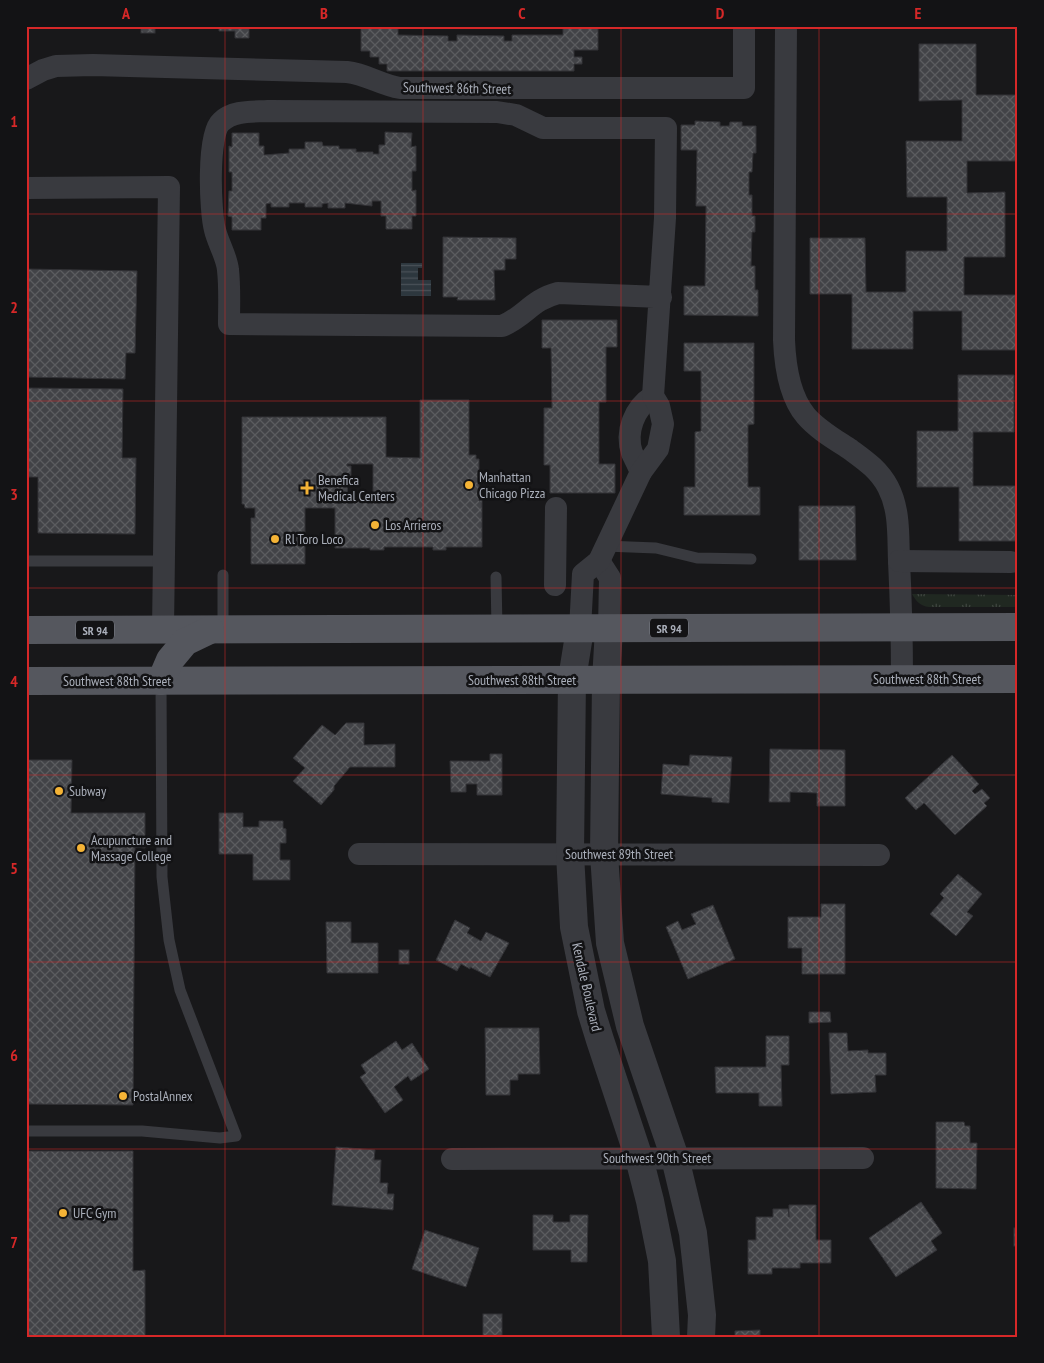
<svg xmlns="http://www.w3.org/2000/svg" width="1044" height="1363" font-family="'PT Sans Narrow',sans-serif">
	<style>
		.grass { fill: url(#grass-tufts) }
		.water { fill: url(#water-rules) }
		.building { fill: url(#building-cross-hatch); stroke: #323236; fill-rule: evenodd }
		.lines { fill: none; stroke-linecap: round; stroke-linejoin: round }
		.service { stroke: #393a3f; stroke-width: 11 }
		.minor { stroke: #393a3f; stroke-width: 22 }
		.tertiary { stroke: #393a3f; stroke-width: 28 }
		.primary { stroke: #55575e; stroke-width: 28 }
		.grid { fill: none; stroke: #d62828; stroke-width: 1; stroke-opacity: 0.55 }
		.poi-dot { fill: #f4b336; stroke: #131315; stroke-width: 2 }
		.labels { text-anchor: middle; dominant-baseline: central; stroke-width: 5; stroke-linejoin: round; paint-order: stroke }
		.shield { fill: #131315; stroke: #7d8088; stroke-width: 1 }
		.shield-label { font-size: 12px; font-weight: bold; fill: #aaafba }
		.street-label { font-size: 14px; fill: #aaafba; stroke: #131315 }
		.poi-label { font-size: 14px; fill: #aaafba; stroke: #131315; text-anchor: start }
		.neatline { fill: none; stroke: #d62828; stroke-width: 2 }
		.grid-label { font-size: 16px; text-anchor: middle; font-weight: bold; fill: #d62828 }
	</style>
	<defs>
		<pattern id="grass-tufts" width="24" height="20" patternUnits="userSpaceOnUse" patternTransform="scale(1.25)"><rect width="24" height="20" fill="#202821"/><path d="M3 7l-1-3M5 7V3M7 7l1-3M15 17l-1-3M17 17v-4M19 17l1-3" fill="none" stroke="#3e453f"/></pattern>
		<pattern id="water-rules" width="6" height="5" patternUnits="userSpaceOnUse" patternTransform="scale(1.25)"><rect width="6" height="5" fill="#2d373e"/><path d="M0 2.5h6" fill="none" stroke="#495158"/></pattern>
		<pattern id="building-cross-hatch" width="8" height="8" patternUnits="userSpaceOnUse" patternTransform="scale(1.25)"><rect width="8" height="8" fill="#424347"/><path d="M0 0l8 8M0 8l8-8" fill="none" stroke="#5b5c5f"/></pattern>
	</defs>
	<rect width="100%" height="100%" fill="#18181a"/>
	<path class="grass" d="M912,594L1018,595V607H929C920,606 916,601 912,594Z"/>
	<polygon class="water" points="401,263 422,263 422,268 418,268 418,280 431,280 431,296 401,296"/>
	<g class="building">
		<rect x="141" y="26" width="14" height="7"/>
		<polygon points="217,26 249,26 249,38 235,38 235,31 219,31 219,26"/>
		<polygon points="361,26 398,26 398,35 448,36 448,41 457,41 457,35 504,36 504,41 512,41 512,35 563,35 563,26 598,26 598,50 574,50 574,57 582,57 582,64 574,64 574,71 387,71 387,64 379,64 379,57 370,57 370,51 361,51"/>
		<polygon points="919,44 976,44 976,95 1017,95 1017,161 967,161 967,193 1005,192 1005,257 964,257 964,295 1018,295 1018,350 962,350 962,311 913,311 913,349 852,349 852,294 810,294 810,238 865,238 866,292 906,292 906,251 947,251 947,197 907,197 906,141 962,141 962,100 919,101"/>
		<polygon points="695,121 720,122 720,126 729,126 730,122 742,122 742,126 756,126 756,153 753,153 752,172 749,172 749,195 752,195 752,216 755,216 755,232 752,232 751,266 755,266 755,290 758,290 758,316 684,315 684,286 705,286 706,206 696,206 697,150 681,150 681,125 695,125"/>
		<polygon points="385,132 412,133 411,147 416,146 416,171 412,171 412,191 416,190 416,216 412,216 412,229 386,229 386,216 381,216 381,201 372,201 372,206 345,203 345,208 328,208 328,203 322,204 322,207 305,207 305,203 289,203 289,207 271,207 271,203 266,204 266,218 261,218 261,230 232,230 232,217 228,216 229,191 232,191 232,172 229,172 229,146 232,147 232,133 259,133 259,146 264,146 264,155 289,153 289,149 305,149 305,142 322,142 323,146 339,146 339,149 356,149 356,152 373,152 373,154 379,154 379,145 385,145"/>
		<polygon points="443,237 516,238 516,259 505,259 505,270 494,270 495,300 457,300 458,297 443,297"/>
		<polygon points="26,269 137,271 135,353 126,353 125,379 26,377"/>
		<polygon points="542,320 617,320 617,347 606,347 606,402 599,402 599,464 615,464 615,493 550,493 550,465 544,465 544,408 552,408 551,348 542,348"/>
		<polygon points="684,343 754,343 754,424 748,425 748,487 760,487 760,515 684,515 684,487 695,487 695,432 701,431 701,371 684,371"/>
		<polygon points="958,375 1014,375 1014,432 973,432 973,486 1016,486 1016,541 959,541 959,487 917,487 917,431 958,431"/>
		<polygon points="26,388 123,389 122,458 136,458 135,534 38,533 38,477 26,477"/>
		<path d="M420,400H469V455H476V459H479V501L482,500V547H446V550H433V547H384V550H370V548H335V508H305V564H251V518H255V508H245L244,504H242V417H386V457L420,458ZM347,464H373V498H347L348,479H351V466H347Z"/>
		<polygon points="799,506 855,506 856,560 799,560"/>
		<polygon points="346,723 364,723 364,745 395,744 395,767 350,767 334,786 334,790 321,805 293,781 305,768 293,758 322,725 335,735"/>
		<polygon points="770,749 845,750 845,806 817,806 817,793 790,792 790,802 769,802"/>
		<polygon points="490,754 502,754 502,795 477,795 477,784 466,784 466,792 451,792 450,761 490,761"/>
		<polygon points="690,755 732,757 729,803 712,802 712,798 661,794 663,764 689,766"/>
		<polygon points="952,755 979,784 972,791 975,794 982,789 990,798 984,803 987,806 955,835 924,803 916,810 905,798"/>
		<polygon points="26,760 72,760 71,813 145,813 145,848 135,847 133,1105 26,1104"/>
		<polygon points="219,813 243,813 243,827 259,827 259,821 283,821 283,828 286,829 286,843 280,843 280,860 290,860 290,880 253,880 253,854 219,854"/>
		<polygon points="958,874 982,894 967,912 973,916 956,936 930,914 944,898 940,894"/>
		<polygon points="821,904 845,904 845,974 802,974 802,948 788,948 788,917 821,917"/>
		<polygon points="713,905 735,959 688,979 666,927 678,921 682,930 696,924 691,914"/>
		<polygon points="455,920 470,928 467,933 481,941 486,932 509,943 490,977 470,967 470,969 461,964 457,971 436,960"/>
		<polygon points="326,922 351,922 351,943 378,943 378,973 327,973"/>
		<rect x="399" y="950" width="10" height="14"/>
		<polygon points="809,1012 830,1012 831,1022 809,1023"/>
		<polygon points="485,1028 539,1028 540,1074 518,1074 518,1080 510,1080 510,1095 486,1095"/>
		<polygon points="829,1033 847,1033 848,1051 868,1050 868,1053 886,1053 886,1075 875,1075 876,1092 831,1094"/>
		<polygon points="766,1036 789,1036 789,1065 781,1065 782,1106 759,1106 759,1093 716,1093 715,1067 766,1067"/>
		<polygon points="396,1041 402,1050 412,1043 429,1069 411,1081 408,1076 394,1087 403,1100 385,1113 360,1077 366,1073 361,1065"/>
		<polygon points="936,1122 964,1122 965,1126 970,1126 970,1143 977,1143 976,1189 936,1188"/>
		<polygon points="336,1147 375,1150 374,1160 381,1160 380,1183 388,1183 387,1194 394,1194 393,1210 332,1205"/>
		<polygon points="26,1151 133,1151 133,1271 145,1270 145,1337 26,1337"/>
		<polygon points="921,1202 942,1233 931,1241 937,1250 896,1277 869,1238"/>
		<polygon points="789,1205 816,1205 816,1240 831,1240 831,1263 800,1263 800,1268 772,1268 772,1274 748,1274 748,1240 756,1240 756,1217 773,1217 773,1209 788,1209 789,1217"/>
		<polygon points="533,1215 553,1215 553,1222 570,1222 570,1215 588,1215 587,1262 571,1262 571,1250 533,1250"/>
		<rect x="1014" y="1228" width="4" height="18"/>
		<polygon points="425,1230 479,1248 466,1287 412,1269"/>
		<rect x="483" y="1314" width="19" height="23"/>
		<polygon points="760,1330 760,1337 735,1337 735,1331"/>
	</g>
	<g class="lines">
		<g class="service">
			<polyline points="605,546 656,548 697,558 751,559"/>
			<polyline points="26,561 163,561"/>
			<polyline points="223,575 223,629"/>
			<polyline points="496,577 497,629"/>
			<polyline points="26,1131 142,1131 220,1138 236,1136 180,990 169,940 162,877 161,681"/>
		</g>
		<g class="minor">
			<path d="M786,26L784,340C785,365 789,396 806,416C818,430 836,440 851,450C866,461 879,470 888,487C900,510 898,536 899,561C901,601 902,640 902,679"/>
			<path d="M26,79L43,70L56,66L93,65L347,72C366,74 381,85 400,88H744V26"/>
			<polyline points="26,188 169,187 163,629"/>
			<path d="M641,472C638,466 635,459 632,453C625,432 634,408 653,396"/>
			<polyline points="599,561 610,578 609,629"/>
			<polyline points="899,561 1011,562"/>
			<polyline points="555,585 556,508"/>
			<path d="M580,629L583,574L599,561L641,472L658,449L663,424L659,406L653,396L665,218L666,128H543L516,115L497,112L268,111C253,112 233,110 221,122C207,134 210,212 215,230C218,243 227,257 228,270C230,288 229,306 229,324L502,326C525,317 531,300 558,293L661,297"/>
			<polyline points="359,854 879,855"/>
			<polyline points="452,1159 863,1158"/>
		</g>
		<g class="tertiary">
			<polyline points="580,629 572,679 570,854 574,927 591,1011 600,1040 639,1158 650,1201 662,1261 666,1337"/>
			<polyline points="609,629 606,680 604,854 610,943 630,1026 675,1158 693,1233 702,1315 701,1337"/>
		</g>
		<g class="primary">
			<polyline points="26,630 1018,627"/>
			<polyline points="26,681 1018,679"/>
			<polyline points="161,681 170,660 185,642 210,630"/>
		</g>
	</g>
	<path class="grid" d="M225,26V1337M423,26V1337M621,26V1337M819,26V1337M26,214H1018M26,401H1018M26,588H1018M26,775H1018M26,962H1018M26,1149H1018"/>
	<g class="poi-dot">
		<circle cx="469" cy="485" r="5"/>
		<path d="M304.5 480.5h5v5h5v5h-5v5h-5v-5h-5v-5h5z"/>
		<circle cx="375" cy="525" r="5"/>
		<circle cx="275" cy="539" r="5"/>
		<circle cx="59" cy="791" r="5"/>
		<circle cx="81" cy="848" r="5"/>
		<circle cx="123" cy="1096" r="5"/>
		<circle cx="63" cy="1213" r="5"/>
	</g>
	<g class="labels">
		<g class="shield">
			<rect x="650" y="618.5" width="38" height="19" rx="4"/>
			<rect x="76" y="620.5" width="38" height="19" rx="4"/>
		</g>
		<g class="shield-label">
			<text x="669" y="628">SR 94</text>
			<text x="95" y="630">SR 94</text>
		</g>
		<g class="street-label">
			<text transform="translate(457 88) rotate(1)">Southwest 86th Street</text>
			<text x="927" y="679">Southwest 88th Street</text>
			<text x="522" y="680">Southwest 88th Street</text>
			<text x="117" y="681">Southwest 88th Street</text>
			<text x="619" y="854">Southwest 89th Street</text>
			<text transform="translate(587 987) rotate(77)">Kendale Boulevard</text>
			<text x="657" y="1158">Southwest 90th Street</text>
		</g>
		<g class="poi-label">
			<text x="479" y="477">Manhattan<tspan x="479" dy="16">Chicago Pizza</tspan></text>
			<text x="318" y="480">Benefica<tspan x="318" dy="16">Medical Centers</tspan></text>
			<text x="385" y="525">Los Arrieros</text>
			<text x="285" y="539">Rl Toro Loco</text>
			<text x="69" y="791">Subway</text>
			<text x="91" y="840">Acupuncture and<tspan x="91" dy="16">Massage College</tspan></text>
			<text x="133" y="1096">PostalAnnex</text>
			<text x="73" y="1213">UFC Gym</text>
		</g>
	</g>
	<rect width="1044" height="1363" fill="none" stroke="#131315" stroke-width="55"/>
	<rect x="28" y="28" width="988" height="1308" class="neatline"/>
	<g class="grid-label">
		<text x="126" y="19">A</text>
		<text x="324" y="19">B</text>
		<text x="522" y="19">C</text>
		<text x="720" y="19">D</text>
		<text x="918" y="19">E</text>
		<text x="14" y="127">1</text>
		<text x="14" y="313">2</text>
		<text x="14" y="500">3</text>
		<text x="14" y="687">4</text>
		<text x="14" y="874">5</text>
		<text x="14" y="1061">6</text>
		<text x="14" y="1248">7</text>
	</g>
</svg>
